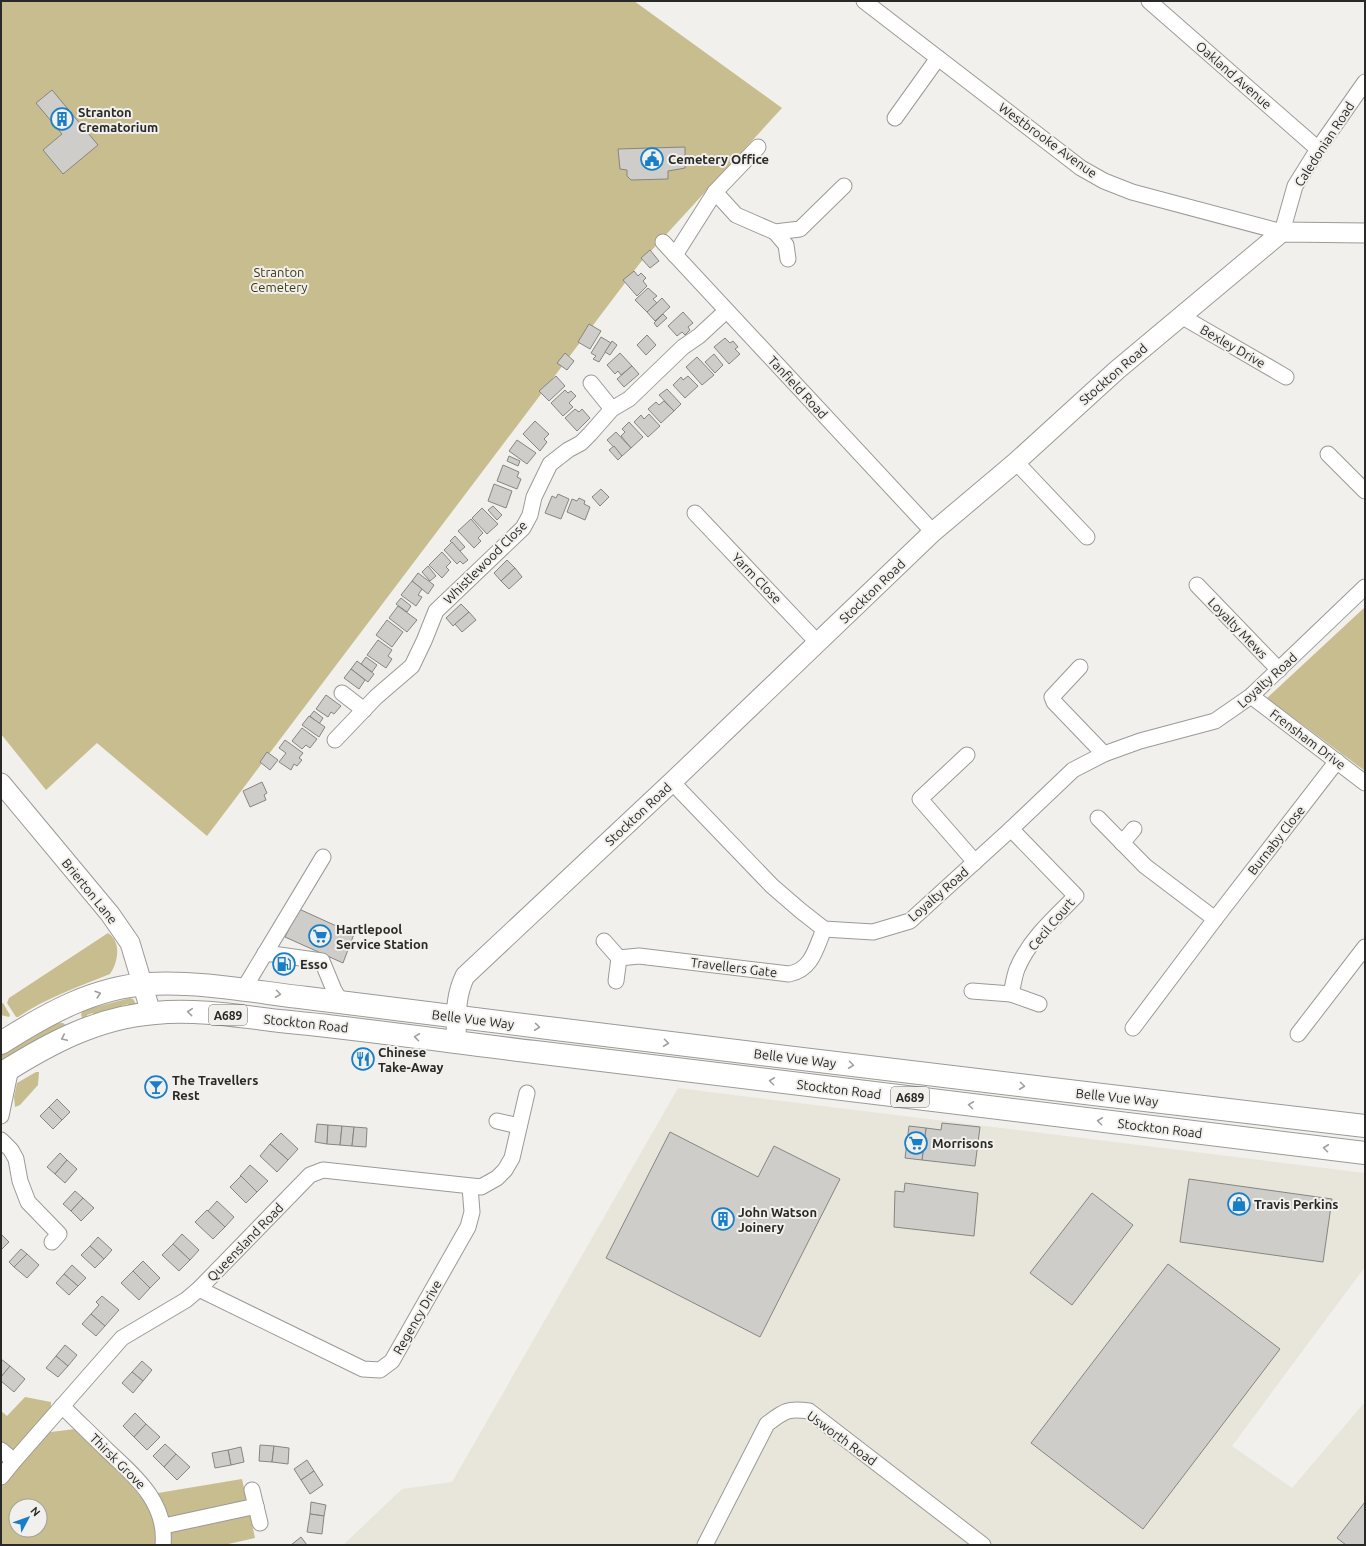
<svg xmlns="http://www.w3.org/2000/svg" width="1366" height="1546" font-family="Ubuntu,sans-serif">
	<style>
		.built { fill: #e8e6da }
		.green { fill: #c7bd8e; fill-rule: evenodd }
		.building { fill: #cecdc9; stroke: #868581 }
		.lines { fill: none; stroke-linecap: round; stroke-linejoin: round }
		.minor-casing { stroke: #9b9a96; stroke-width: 17 }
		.tertiary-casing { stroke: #9b9a96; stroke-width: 21 }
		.trunk-casing { stroke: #9b9a96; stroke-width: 24 }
		.minor { stroke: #fff; stroke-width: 15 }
		.tertiary { stroke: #fff; stroke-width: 19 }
		.trunk { stroke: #fff; stroke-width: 22 }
		.oneway { stroke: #9f9f9e }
		.labels { text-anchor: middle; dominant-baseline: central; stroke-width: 4; stroke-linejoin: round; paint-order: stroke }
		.shield { fill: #f1f0ec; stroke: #656562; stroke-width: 1 }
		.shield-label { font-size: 12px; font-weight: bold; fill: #292927 }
		.street-label { font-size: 13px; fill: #292927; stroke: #f1f0ec }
		.poi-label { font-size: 13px; font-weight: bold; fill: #292927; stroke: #f1f0ec; text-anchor: start }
		.park-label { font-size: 13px; fill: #3e3717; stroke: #f1f0ec }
	</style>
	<rect width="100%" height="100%" fill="#f1f0ec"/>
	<polygon class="built" points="678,1088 1365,1173 1365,1267 1232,1446 1292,1488 1365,1402 1365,1545 343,1545 402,1489 452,1482"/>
	<g class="green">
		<polygon points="1,1 634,1 782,108 640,263 207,836 97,743 46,790 1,734"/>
		<polygon points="1365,607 1365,771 1267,698"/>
		<path d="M108,933C122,942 118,963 110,974C78,987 46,998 18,1017H16L7,1003L9,998Z"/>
		<polygon points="130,998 133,999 135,1002 135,1005 129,1008 128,1004 121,1006 122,1011 94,1017 93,1013 87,1015 88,1019 82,1018 81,1014 84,1010"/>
		<polygon points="3,1003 10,1015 9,1017 1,1015 1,1004"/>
		<polygon points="57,1022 63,1023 67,1026 1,1066 1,1054 39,1031"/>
		<polygon points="36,1072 39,1072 38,1085 20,1105 15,1107 14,1097 17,1083"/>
		<path d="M25,1397L51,1402V1432L75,1429L128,1482L140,1496L242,1479L255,1538L224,1545H1V1411L7,1416ZM16,1506H40V1530H16Z"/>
	</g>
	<g class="building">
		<polygon points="52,90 98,145 63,174 43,150 62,134 36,103"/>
		<polygon points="685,147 685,168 668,171 668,179 631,180 627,176 627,170 620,169 618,149"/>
		<polygon points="650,250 659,261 650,268 641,258"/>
		<polygon points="634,271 638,276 641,273 646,278 643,281 647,286 637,296 623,280"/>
		<polygon points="648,288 657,296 653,299 657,303 647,312 635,300"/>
		<polygon points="662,298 670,307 655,321 647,312"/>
		<polygon points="683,312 693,323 688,327 690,330 685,335 682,332 677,336 668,326"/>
		<polygon points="663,314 667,318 657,327 654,323"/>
		<polygon points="589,324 601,331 590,349 578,342"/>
		<polygon points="647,335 656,345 646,355 637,345"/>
		<polygon points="601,337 611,343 599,362 593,359 596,356 591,353"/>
		<polygon points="725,338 730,343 733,341 738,347 735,349 740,354 729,364 714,347"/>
		<polygon points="612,341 617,345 610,355 605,352"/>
		<polygon points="565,353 574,361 567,370 557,363"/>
		<polygon points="620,353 632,366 621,375 618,371 615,374 607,365"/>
		<polygon points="714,354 723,365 715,373 705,362"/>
		<polygon points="697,357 714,375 702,385 686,367"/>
		<polygon points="632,366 639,374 624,387 617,379"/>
		<polygon points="556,376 565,386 549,401 539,391"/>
		<polygon points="688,376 698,386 685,398 673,385 681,377 683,380"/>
		<polygon points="667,389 681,404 674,411 659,395"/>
		<polygon points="565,390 568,393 571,391 576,396 569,403 573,407 563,416 551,403"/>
		<polygon points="664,401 674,411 661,423 648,409 656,402 659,405"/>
		<polygon points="575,409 579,412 582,409 590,418 577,431 565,418"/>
		<polygon points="649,414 660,426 648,437 634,422 641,415 644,419"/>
		<polygon points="535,421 549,434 544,439 547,442 540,451 523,434"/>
		<polygon points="629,422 643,437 631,448 621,436 625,432 622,429"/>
		<polygon points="616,432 631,448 622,456 607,440"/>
		<polygon points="517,440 536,453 527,464 509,451"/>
		<polygon points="614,446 622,456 618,460 609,450"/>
		<polygon points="509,456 520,461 518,466 507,461"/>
		<polygon points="503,465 519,472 517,477 521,479 517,489 497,481"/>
		<polygon points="494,484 512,491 506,508 488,501"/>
		<polygon points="601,489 609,497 600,506 592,497"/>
		<polygon points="558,494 569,499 561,519 545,513 552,496 556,498"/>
		<polygon points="579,498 585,501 584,504 590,507 585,520 567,512 572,499 577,501"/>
		<polygon points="493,506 502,515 497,520 488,510"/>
		<polygon points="482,508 498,524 487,534 472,518"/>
		<polygon points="471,519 483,533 478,538 481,541 474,548 458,531"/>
		<polygon points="455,536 465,547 460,551 450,541"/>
		<polygon points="452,542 468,560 463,564 460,561 457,564 444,550"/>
		<polygon points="442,552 451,562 446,567 449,570 442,578 429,565"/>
		<polygon points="507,560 515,568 501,581 494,573"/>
		<polygon points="428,566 436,576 430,581 422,572"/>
		<polygon points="515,568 522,577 509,589 501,581"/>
		<polygon points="418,573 434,585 428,594 412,581"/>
		<polygon points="412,581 422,589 418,595 422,597 416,606 401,595"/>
		<polygon points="401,598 411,606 407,612 396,604"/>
		<polygon points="461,604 469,612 453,626 446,618"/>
		<polygon points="398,606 417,620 407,632 389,618"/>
		<polygon points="469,612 476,620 462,632 455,624"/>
		<polygon points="387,620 403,632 392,647 376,635"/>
		<polygon points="378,640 392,650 388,656 392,659 386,668 367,655"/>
		<polygon points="366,657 377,665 372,672 361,664"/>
		<polygon points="357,661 374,674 368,682 351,669"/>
		<polygon points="351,669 365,680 359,689 344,678"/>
		<polygon points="326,695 341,706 334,714 331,712 328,717 316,709"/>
		<polygon points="314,711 323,718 319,724 310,716"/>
		<polygon points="309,716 325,727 319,737 302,725"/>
		<polygon points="302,728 317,739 310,748 306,745 302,749 292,741"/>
		<polygon points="285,740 303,753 299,758 302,760 297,766 294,764 291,770 279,762 286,753 279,748"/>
		<polygon points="267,752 278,760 270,770 260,762"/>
		<polygon points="262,782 267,793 264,795 266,800 250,807 243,791"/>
		<polygon points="299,909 354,934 343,963 285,937"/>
		<polygon points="57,1099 70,1112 62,1120 49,1107"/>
		<polygon points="49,1107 62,1120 53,1129 40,1116"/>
		<polygon points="942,1123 980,1127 975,1166 922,1160 926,1128 941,1130"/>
		<polygon points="317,1124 328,1125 327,1144 315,1142"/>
		<polygon points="328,1125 342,1126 340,1145 327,1144"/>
		<polygon points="342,1126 354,1127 352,1146 340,1145"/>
		<polygon points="909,1126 926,1128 922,1160 905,1158"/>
		<polygon points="354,1127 367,1128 366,1147 352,1146"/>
		<polygon points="670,1132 758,1177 774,1146 840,1179 760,1337 606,1258"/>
		<polygon points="281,1133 298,1149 288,1160 270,1144"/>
		<polygon points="270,1144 288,1160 277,1172 260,1156"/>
		<polygon points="60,1153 67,1160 55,1174 47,1167"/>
		<polygon points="67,1160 77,1169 65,1183 55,1174"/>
		<polygon points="250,1165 268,1181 257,1192 240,1176"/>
		<polygon points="241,1176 257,1192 246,1203 230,1187"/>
		<polygon points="1189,1179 1332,1199 1323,1262 1180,1242"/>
		<polygon points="905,1183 978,1193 974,1236 894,1227 895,1191 904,1192"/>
		<polygon points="75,1191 83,1198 71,1211 63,1204"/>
		<polygon points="1092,1193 1133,1225 1072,1305 1030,1273"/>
		<polygon points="83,1198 94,1208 81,1221 71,1211"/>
		<polygon points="217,1201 234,1217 225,1227 208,1211"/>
		<polygon points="207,1210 225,1227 213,1239 195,1222"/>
		<polygon points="1,1234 9,1242 1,1250"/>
		<polygon points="182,1234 199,1250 190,1260 173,1244"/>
		<polygon points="98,1237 112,1250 104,1259 90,1246"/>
		<polygon points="173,1244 190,1260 179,1271 162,1255"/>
		<polygon points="90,1246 104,1259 95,1268 81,1255"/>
		<polygon points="21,1249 27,1254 14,1267 9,1262"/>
		<polygon points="27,1254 39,1265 27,1278 14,1267"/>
		<polygon points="143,1261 160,1278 150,1288 133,1271"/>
		<polygon points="1168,1264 1280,1349 1143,1529 1031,1443"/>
		<polygon points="72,1265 86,1278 78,1286 64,1274"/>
		<polygon points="133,1271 150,1288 139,1300 121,1283"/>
		<polygon points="64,1274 78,1286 69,1295 56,1283"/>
		<polygon points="102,1296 119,1310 105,1326 91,1314 99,1305 96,1302"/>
		<polygon points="91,1314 105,1326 96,1336 82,1324"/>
		<polygon points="65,1345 77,1355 68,1366 56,1356"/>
		<polygon points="56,1356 68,1366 58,1377 46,1368"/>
		<polygon points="1,1359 10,1366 1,1377"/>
		<polygon points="142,1361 152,1370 143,1381 132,1372"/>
		<polygon points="10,1366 25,1379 14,1392 1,1381 1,1377"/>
		<polygon points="132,1372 143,1381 133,1393 122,1383"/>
		<polygon points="135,1413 146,1424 134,1437 123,1426"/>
		<polygon points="146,1424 160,1437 147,1450 134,1437"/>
		<polygon points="165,1444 176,1454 164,1467 153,1456"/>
		<polygon points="260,1445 274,1446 272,1462 259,1461"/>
		<polygon points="274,1446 289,1448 288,1464 272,1462"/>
		<polygon points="241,1447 244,1462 231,1465 228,1450"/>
		<polygon points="228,1450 231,1465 215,1468 212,1453"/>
		<polygon points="176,1454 190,1467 177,1480 164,1467"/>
		<polygon points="307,1460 314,1471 301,1480 294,1469"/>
		<polygon points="314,1471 323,1485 310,1494 301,1480"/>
		<polygon points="311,1502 326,1505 324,1516 310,1514"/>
		<polygon points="1365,1502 1365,1545 1346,1545 1337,1538"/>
		<polygon points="310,1514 324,1516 322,1534 307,1532"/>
		<polygon points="301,1537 307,1545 291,1545"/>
	</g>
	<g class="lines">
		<g class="minor-casing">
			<g id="minor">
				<polyline points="864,1 1081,168 1104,181 1132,192 1282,232 1295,186 1318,149 1365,82"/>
				<polyline points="1149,1 1318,149"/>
				<polyline points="895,118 938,58"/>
				<polyline points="715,192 736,215 775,232 800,229 844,186"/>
				<polyline points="775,232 786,245 788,259"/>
				<polyline points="663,242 933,532"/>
				<polyline points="675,255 715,192 758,147"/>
				<polyline points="1181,316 1286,377"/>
				<polyline points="591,383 612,409"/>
				<polyline points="1328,454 1365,491"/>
				<polyline points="1016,462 1087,537"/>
				<polyline points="695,513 818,643"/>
				<polyline points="1197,585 1279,670"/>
				<polyline points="1080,667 1052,697 1054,702 1104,754"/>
				<polyline points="342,693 364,710"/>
				<polyline points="1251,696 1365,783"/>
				<polyline points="335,740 376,697 412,666 424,641 436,611 523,528 530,515 534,497 550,464 568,450 581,443 590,434 612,409 629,399 683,347 699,336 726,311"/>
				<polyline points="967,755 920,799 975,862"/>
				<polyline points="672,782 772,886 801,911 824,929 873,932 910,921 1011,829 1073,770 1104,754 1140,741 1215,721 1251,696 1365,587"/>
				<polyline points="1098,818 1145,866 1215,919"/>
				<polyline points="1122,843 1134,829"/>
				<polyline points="604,941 619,958 616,981"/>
				<polyline points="265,953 322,961 334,990 341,1002"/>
				<path d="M619,958L639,956L789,974C812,970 816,948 824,929"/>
				<polyline points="243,990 323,857"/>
				<polyline points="972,991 1011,994 1039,1004"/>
				<path d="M1011,994C1013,986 1014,977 1017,969C1029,940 1054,918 1076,896L1011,829"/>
				<polyline points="1133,1028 1215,919 1337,761"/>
				<polyline points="1298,1034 1365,947"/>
				<polyline points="1,1116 11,1068"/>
				<polyline points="497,1121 519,1126"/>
				<polyline points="1,1140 11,1150 16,1159 20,1181 28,1202 59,1234 52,1242"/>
				<polyline points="199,1289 363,1369 380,1370 392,1361 468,1227 472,1212 470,1187"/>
				<path d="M62,1406C77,1421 93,1436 108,1451C136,1477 167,1503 163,1545"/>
				<polyline points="1,1450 14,1461"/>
				<polyline points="1,1477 14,1461 122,1338 186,1300 199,1289 310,1175 323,1170 481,1187 497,1178 505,1170 512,1158 527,1093"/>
				<polyline points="252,1490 260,1523"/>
				<polyline points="164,1526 256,1506"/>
				<path d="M705,1545L767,1424C784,1411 787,1408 809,1411L983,1545"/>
			</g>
		</g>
		<g class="tertiary-casing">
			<g id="tertiary">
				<polyline points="1,783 110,914 130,943 151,1013"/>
				<path d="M456,1042C457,1017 454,999 465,976L672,782L933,532L1016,462L1117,370L1282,232L1365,233"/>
			</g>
		</g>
		<g class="trunk-casing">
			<g id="trunk">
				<path d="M1,1043C45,1015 94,987 148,984C201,981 255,992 307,998C390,1008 473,1019 556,1029C738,1051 920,1074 1102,1095C1190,1106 1278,1115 1365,1126"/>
				<path d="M1,1074C48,1044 98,1017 155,1013C196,1009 238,1016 280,1021C365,1029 450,1042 535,1052C812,1085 1088,1119 1365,1153"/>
			</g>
		</g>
		<use href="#minor" class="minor"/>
		<use href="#tertiary" class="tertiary"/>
		<use href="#trunk" class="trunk"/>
	</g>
	<defs><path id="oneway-chevron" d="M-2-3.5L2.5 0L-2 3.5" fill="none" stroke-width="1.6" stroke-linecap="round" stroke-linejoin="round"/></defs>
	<g class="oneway">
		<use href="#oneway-chevron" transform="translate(98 994) rotate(-17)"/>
		<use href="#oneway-chevron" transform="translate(278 994) rotate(7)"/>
		<use href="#oneway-chevron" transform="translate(190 1012) rotate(-175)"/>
		<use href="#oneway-chevron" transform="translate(537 1027) rotate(7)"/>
		<use href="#oneway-chevron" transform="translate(417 1037) rotate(-172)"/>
		<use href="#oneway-chevron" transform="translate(64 1038) rotate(155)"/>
		<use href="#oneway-chevron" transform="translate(666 1043) rotate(7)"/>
		<use href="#oneway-chevron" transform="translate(851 1065) rotate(7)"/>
		<use href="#oneway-chevron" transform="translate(772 1081) rotate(-173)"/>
		<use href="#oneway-chevron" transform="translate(1022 1086) rotate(7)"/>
		<use href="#oneway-chevron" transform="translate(971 1105) rotate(-173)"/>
		<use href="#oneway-chevron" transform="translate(1100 1121) rotate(-173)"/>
		<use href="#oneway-chevron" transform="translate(1326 1148) rotate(-173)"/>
	</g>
	<defs>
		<g id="building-ring" transform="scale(1.15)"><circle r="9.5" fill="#f1f0ec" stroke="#177ec9" stroke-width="1.5"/><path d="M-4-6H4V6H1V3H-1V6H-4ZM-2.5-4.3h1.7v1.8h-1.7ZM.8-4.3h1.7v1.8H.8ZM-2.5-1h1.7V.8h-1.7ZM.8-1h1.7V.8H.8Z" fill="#177ec9"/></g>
		<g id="civic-ring" transform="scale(1.15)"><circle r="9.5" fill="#f1f0ec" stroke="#177ec9" stroke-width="1.5"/><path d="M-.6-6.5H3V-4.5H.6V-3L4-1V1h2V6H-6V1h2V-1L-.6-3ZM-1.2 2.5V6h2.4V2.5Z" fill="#177ec9"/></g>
		<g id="supermarket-ring" transform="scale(1.15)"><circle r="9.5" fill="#f1f0ec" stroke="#177ec9" stroke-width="1.5"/><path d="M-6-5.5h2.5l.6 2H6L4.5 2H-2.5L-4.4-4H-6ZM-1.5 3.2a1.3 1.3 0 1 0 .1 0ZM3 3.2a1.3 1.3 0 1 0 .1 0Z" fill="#177ec9"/></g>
		<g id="fuel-ring" transform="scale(1.15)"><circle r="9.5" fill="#f1f0ec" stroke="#177ec9" stroke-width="1.5"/><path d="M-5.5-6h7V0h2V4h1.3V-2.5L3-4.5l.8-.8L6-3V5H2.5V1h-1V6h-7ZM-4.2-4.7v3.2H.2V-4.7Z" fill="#177ec9"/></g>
		<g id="restaurant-ring" transform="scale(1.15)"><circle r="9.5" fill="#f1f0ec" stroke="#177ec9" stroke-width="1.5"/><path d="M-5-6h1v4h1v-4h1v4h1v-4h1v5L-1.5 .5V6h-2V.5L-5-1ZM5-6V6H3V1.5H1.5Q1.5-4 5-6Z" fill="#177ec9"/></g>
		<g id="bar-ring" transform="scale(1.15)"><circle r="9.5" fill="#f1f0ec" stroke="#177ec9" stroke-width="1.5"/><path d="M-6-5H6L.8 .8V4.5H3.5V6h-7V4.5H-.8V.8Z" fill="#177ec9"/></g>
		<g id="shop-ring" transform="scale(1.15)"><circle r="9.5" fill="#f1f0ec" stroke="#177ec9" stroke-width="1.5"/><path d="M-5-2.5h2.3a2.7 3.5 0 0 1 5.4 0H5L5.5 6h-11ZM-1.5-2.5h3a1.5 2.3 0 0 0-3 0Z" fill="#177ec9"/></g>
	</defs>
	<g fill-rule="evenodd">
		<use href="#building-ring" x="62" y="119"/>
		<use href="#civic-ring" x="652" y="159"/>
		<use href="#supermarket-ring" x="320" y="936"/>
		<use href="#fuel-ring" x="284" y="964"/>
		<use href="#restaurant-ring" x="363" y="1059"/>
		<use href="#bar-ring" x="156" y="1087"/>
		<use href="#supermarket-ring" x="916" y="1143"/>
		<use href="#shop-ring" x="1239" y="1204"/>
		<use href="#building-ring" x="723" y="1219"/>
	</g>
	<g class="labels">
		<g class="shield">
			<rect x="209" y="1005" width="38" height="20" rx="3"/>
			<rect x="891" y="1087" width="38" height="20" rx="3"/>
		</g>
		<g class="shield-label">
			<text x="228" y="1015">A689</text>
			<text x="910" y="1097">A689</text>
		</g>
		<g class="street-label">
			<text transform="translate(1234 75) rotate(41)">Oakland Avenue</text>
			<text transform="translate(1048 140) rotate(36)">Westbrooke Avenue</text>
			<text transform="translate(1324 144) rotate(-57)">Caledonian Road</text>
			<text transform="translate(1233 346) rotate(30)">Bexley Drive</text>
			<text transform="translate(1113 374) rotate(-41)">Stockton Road</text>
			<text transform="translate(798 387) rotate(47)">Tanfield Road</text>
			<text transform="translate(485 562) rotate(-45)">Whistlewood Close</text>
			<text transform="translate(757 578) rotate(46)">Yarm Close</text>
			<text transform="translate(872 591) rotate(-44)">Stockton Road</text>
			<text transform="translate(1238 628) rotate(46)">Loyalty Mews</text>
			<text transform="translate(1267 680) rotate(-42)">Loyalty Road</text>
			<text transform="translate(1308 739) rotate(37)">Frensham Drive</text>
			<text transform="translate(638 814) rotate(-43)">Stockton Road</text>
			<text transform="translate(1276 840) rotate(-52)">Burnaby Close</text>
			<text transform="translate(90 891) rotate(51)">Brierton Lane</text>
			<text transform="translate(938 894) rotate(-41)">Loyalty Road</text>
			<text transform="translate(1051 924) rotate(-50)">Cecil Court</text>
			<text transform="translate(734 967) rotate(7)">Travellers Gate</text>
			<text transform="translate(473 1019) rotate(7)">Belle Vue Way</text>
			<text transform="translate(306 1023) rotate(6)">Stockton Road</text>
			<text transform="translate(795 1058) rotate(7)">Belle Vue Way</text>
			<text transform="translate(839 1089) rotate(7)">Stockton Road</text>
			<text transform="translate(1117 1097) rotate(6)">Belle Vue Way</text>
			<text transform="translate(1160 1128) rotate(7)">Stockton Road</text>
			<text transform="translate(245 1242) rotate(-46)">Queensland Road</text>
			<text transform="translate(417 1317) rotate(-60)">Regency Drive</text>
			<text transform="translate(842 1438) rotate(36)">Usworth Road</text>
			<text transform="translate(118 1461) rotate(45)">Thirsk Grove</text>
		</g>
		<g class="poi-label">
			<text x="78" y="112">Stranton<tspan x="78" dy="15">Crematorium</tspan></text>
			<text x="668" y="159">Cemetery Office</text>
			<text x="336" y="929">Hartlepool<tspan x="336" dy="15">Service Station</tspan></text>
			<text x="300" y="964">Esso</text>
			<text x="378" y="1052">Chinese<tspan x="378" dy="15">Take-Away</tspan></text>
			<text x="172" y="1080">The Travellers<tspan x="172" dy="15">Rest</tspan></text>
			<text x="932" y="1143">Morrisons</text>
			<text x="1254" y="1204">Travis Perkins</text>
			<text x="738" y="1212">John Watson<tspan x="738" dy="15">Joinery</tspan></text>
		</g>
		<g class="park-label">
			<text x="279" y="272">Stranton<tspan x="279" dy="15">Cemetery</tspan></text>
		</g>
	</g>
	<rect width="1366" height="1546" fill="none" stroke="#292927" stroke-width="4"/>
	<g transform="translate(28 1518) rotate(49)"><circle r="19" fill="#f1f0ec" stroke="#a1a09d"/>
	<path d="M0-3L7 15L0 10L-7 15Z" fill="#177ec9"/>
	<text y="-6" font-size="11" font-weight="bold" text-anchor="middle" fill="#292927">N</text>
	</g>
</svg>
